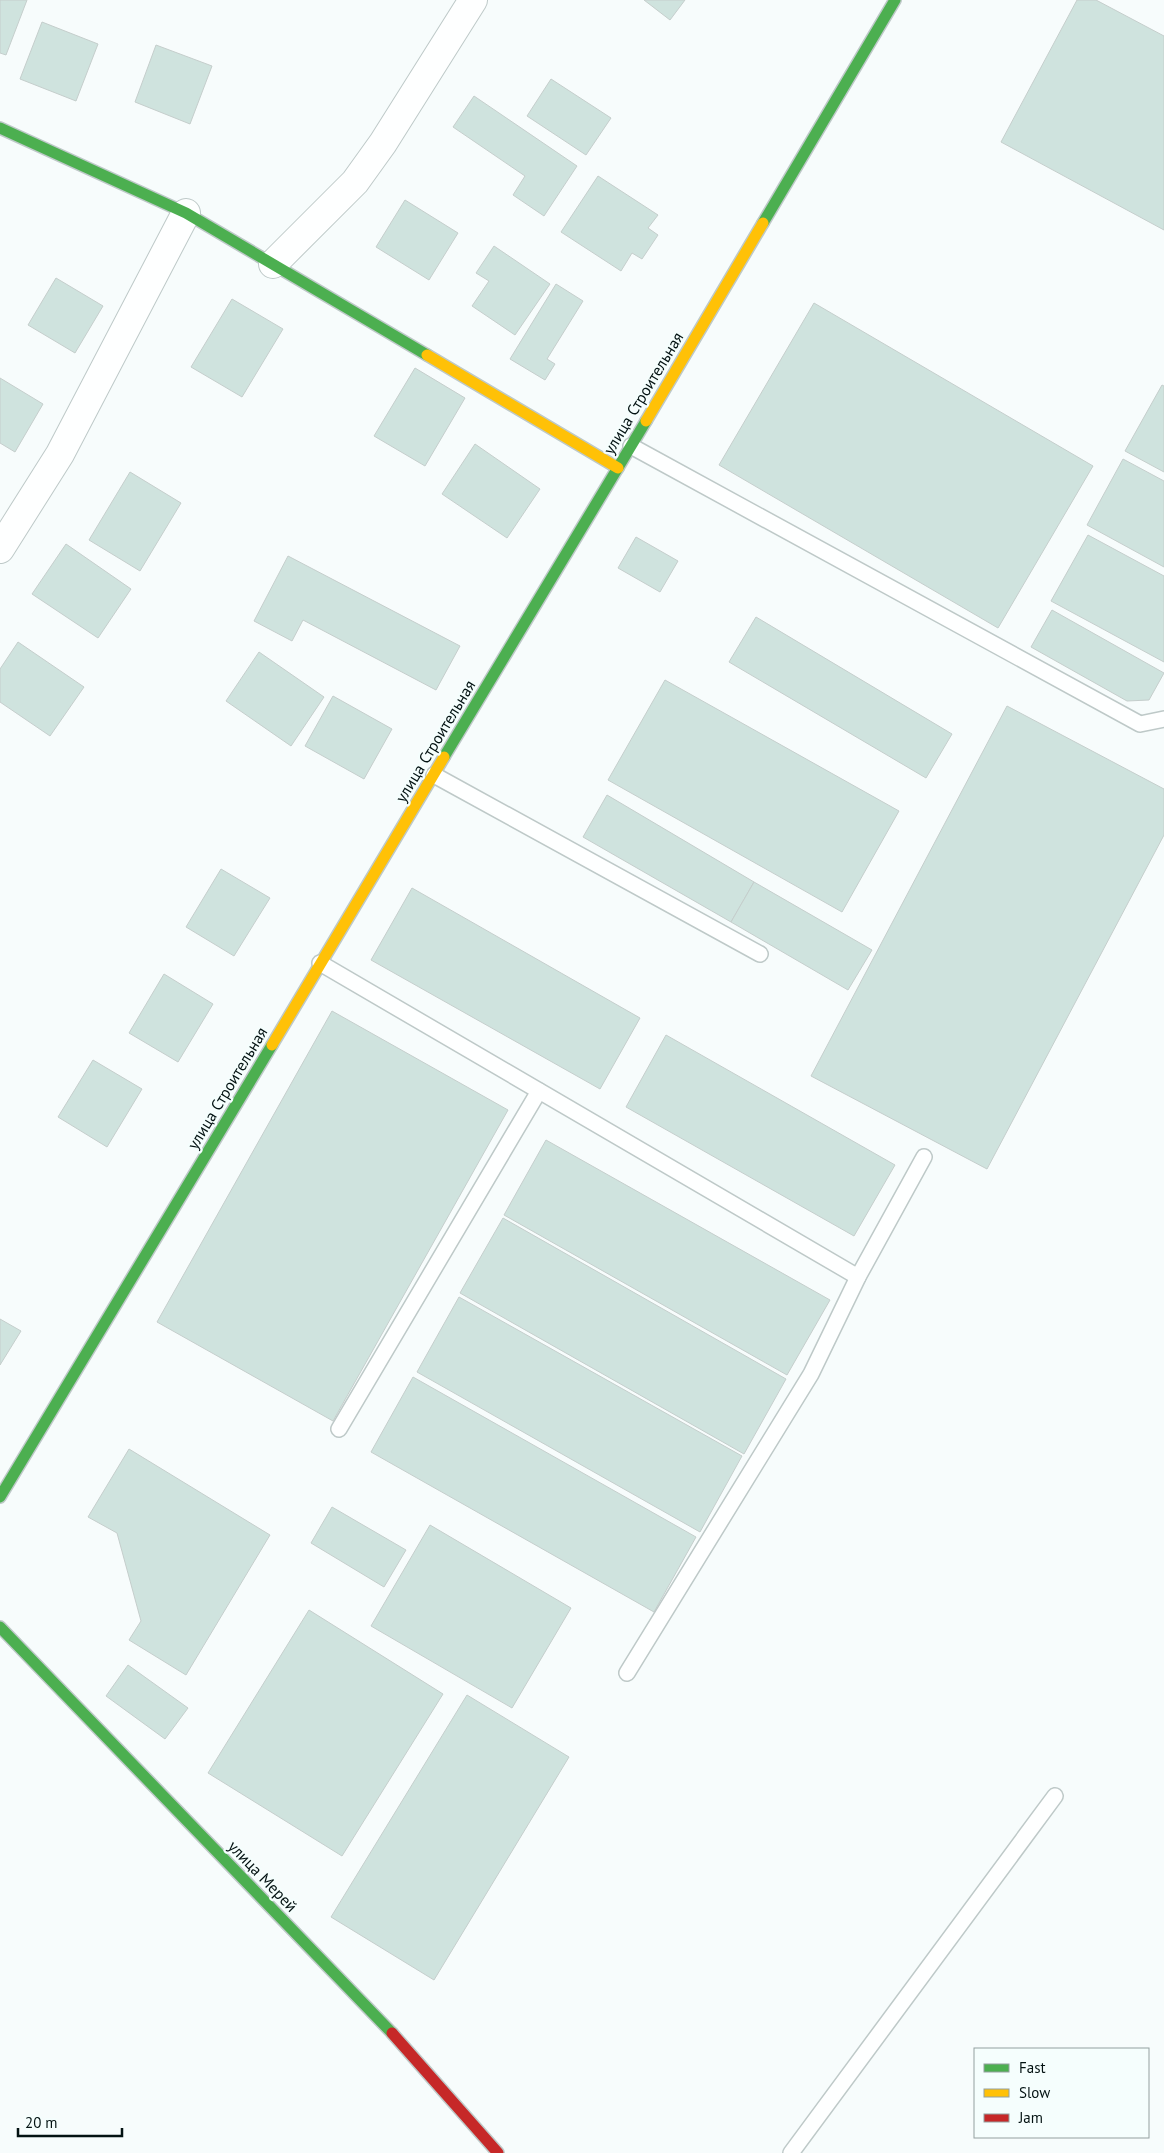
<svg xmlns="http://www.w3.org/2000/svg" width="1164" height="2153" font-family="'PT Sans',sans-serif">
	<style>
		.building { fill: #cfe3de; stroke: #c5cecc }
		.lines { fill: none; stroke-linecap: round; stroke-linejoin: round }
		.lane-casing { stroke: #bec9c8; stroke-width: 18 }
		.street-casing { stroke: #bec9c8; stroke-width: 30 }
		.fast-casing { stroke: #bec9c8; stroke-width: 14 }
		.slow-casing { stroke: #bec9c8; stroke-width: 14 }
		.jam-casing { stroke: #bec9c8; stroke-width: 14 }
		.lane { stroke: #feffff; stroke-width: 15 }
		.street { stroke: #feffff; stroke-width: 28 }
		.fast { stroke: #4caf50; stroke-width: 11 }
		.slow { stroke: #ffc107; stroke-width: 11 }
		.jam { stroke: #c62828; stroke-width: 11 }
		.labels { text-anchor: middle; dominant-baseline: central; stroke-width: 4.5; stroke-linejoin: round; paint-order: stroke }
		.street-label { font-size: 16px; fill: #031212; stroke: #f5fefd }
	</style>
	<rect width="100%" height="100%" fill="#f7fcfc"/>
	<g class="building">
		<polygon points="0,0 27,0 6,55 0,53"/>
		<polygon points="644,0 685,0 670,20"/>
		<polygon points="1077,0 1096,0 1164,36 1164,230 1001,142"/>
		<polygon points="42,22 98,44 76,101 20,79"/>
		<polygon points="156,45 212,66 190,124 135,102"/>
		<polygon points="551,79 611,118 586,155 527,116"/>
		<polygon points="474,96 577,166 544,216 513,195 525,176 453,127"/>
		<polygon points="598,176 658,215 648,228 658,235 642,259 632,253 621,271 561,232"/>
		<polygon points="405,200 458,233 429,280 376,247"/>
		<polygon points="494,246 550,284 515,335 472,306 489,281 476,273"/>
		<polygon points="56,278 103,306 75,353 28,325"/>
		<polygon points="556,284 583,301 547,359 555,364 545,380 510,359"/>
		<polygon points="232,299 283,329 242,397 191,367"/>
		<polygon points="814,303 1093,466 998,628 719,465"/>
		<polygon points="415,368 465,398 425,466 374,436"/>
		<polygon points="0,378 43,404 15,452 0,443"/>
		<polygon points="1162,385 1164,386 1164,472 1125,451"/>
		<polygon points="475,444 540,489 507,538 442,494"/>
		<polygon points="1123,459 1164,481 1164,567 1087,525"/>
		<polygon points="130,472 181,503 140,571 89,540"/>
		<polygon points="1088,535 1164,576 1164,662 1051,601"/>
		<polygon points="636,537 678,561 660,592 618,568"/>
		<polygon points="66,544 131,589 98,638 32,594"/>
		<polygon points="288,556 460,646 436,690 303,620 292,641 254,621"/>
		<polygon points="1052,610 1164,673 1149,700 1127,701 1031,647"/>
		<polygon points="756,617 952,734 926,778 729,662"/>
		<polygon points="18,642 84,687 50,736 0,702 0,669"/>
		<polygon points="259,652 324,697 291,746 226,701"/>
		<polygon points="665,680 899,811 842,912 608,780"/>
		<polygon points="333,696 392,729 364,779 305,746"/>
		<polygon points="1007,706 1164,789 1164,835 987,1169 811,1076"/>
		<polygon points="607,795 754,882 731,922 583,837"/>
		<polygon points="221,869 270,898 234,956 186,927"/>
		<polygon points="754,882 872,950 848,990 731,922"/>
		<polygon points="412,888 640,1018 600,1089 371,960"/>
		<polygon points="164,974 213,1004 178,1062 129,1033"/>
		<polygon points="332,1011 508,1110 333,1421 157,1322"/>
		<polygon points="666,1035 895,1165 854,1236 626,1107"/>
		<polygon points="93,1060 142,1089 107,1147 58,1117"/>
		<polygon points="546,1140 830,1300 787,1375 504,1215"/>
		<polygon points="503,1218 786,1379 744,1454 460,1293"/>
		<polygon points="459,1297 742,1456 700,1532 417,1372"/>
		<polygon points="0,1319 21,1331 0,1365"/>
		<polygon points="413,1377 696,1537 654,1612 371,1452"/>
		<polygon points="129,1449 270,1535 186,1675 129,1640 141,1621 117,1533 88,1517"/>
		<polygon points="332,1507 406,1550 384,1587 311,1543"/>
		<polygon points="430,1525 571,1608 512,1708 371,1626"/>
		<polygon points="309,1610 443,1694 342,1856 208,1773"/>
		<polygon points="128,1665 188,1708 165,1739 106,1696"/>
		<polygon points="467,1695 569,1757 434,1980 331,1917"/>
	</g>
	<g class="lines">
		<g class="lane-casing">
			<g id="lane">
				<polyline points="631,446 1140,724 1164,719"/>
				<polyline points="434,775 760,954"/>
				<polyline points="320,963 858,1277"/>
				<polyline points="339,1429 539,1091"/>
				<polyline points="627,1673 811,1374 858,1277 924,1157"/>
				<polyline points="791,2153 1055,1796"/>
			</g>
		</g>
		<g class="street-casing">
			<g id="street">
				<polyline points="273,264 355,182 383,143 473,0"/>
				<polyline points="0,549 60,454 186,213"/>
			</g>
		</g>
		<g class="fast-casing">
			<g id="fast">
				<polyline points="0,128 186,213 427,355"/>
				<polyline points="763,223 895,0"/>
				<polyline points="444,757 646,421"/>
				<polyline points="0,1497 272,1045"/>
				<polyline points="0,1627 392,2033"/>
			</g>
		</g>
		<g class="slow-casing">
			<g id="slow">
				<polyline points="427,355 618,468"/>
				<polyline points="646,421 763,223"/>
				<polyline points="272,1045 444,757"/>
			</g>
		</g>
		<g class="jam-casing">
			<polyline id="jam" points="392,2033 498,2153"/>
		</g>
		<use href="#lane" class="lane"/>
		<use href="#street" class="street"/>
		<use href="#fast" class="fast"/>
		<use href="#slow" class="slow"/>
		<use href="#jam" class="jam"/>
	</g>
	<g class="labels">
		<g class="street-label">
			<text transform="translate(643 393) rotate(-59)">улица Строительная</text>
			<text transform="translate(435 741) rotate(-59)">улица Строительная</text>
			<text transform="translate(227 1088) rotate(-59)">улица Строительная</text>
			<text transform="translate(263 1876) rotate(46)">улица Мерей</text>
		</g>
	</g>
	<rect x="974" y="2048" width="175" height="90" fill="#f5fefd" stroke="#94a09f"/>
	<rect x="984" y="2064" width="25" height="8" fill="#4caf50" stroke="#94a09f"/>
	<text x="1019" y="2073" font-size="15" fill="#031212">Fast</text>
	<rect x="984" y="2089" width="25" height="8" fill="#ffc107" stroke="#94a09f"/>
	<text x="1019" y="2098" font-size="15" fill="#031212">Slow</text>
	<rect x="984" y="2114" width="25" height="8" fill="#c62828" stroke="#94a09f"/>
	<text x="1019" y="2123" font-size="15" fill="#031212">Jam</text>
	<path d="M18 2128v8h104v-8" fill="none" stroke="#031212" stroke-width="2.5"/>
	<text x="25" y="2128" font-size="15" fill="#031212" stroke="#f5fefd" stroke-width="4" paint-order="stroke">20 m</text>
</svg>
